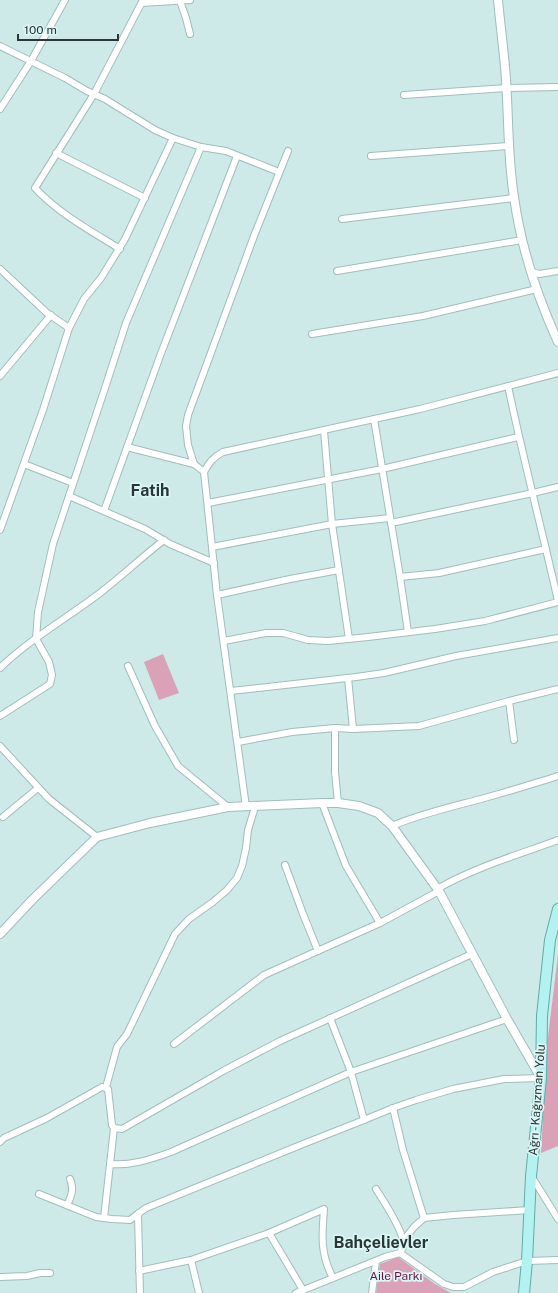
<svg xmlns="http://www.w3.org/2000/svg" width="558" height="1293" font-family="'Public Sans',sans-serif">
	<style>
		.green { fill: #d9a2b6 }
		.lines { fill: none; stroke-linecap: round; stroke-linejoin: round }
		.minor-casing { stroke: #a1bdbc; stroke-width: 8 }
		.tertiary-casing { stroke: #a1bdbc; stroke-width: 10 }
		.primary-casing { stroke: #63aba8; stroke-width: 12 }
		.minor { stroke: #fff; stroke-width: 6 }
		.tertiary { stroke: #fff; stroke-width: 8 }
		.primary { stroke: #b3f2f0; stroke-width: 10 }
		.labels { text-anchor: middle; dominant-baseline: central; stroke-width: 3.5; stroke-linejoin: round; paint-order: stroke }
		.street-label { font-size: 12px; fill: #2b3736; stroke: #daf7f6 }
		.park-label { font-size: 12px; fill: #770f46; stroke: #daf7f6 }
		.district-label { font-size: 16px; font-weight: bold; fill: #2b3736; stroke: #daf7f6 }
	</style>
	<rect width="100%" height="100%" fill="#cdeae8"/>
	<g class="green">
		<polygon points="163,654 179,693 159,700 144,662"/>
		<polygon points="558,955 558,1146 541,1153 547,1045"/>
		<polygon points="398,1257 435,1284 451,1293 376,1293 380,1264"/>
	</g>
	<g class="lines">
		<g class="minor-casing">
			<g id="minor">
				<polyline points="180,1 186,18 190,34"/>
				<polyline points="142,3 190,0"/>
				<polyline points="0,46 65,78 87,91 105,99 155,130 173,138 201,147 226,151 279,172"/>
				<polyline points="404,95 506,88 558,87"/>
				<polyline points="0,109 31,61 65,0"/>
				<polyline points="56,153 145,198"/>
				<polyline points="371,156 508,146"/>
				<polyline points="342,219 514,198"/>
				<path d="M120,249C91,231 58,213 35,188L94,94L143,0"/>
				<polyline points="0,269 47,313 69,328"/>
				<polyline points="337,271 522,240"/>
				<polyline points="532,272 539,274 558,271"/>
				<polyline points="312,334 423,316 537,289"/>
				<polyline points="0,376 51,315"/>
				<path d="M508,386C523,458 542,530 558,601"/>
				<polyline points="374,419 400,577 408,632"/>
				<polyline points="324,431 332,524 349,639"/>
				<polyline points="127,447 194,464"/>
				<polyline points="24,464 73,483"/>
				<polyline points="204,472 194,464 188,445 186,426 188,415 254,236 288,151"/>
				<polyline points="69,496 145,529 170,544 214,563"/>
				<polyline points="208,503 382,469 518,437"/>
				<polyline points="104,511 160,356 237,156"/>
				<polyline points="391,523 533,493 558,487"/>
				<polyline points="0,530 43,410 69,328 84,299 101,278 125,239 173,138"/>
				<polyline points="212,547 332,524 390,518"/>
				<polyline points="400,577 439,573 546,549"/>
				<polyline points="217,595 290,579 339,570"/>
				<polyline points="224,641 266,633 283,633 308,640 328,641 368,637 435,629 485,621 558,602"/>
				<polyline points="128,666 155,726 178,766 228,807"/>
				<path d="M0,668C30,639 67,618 100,593C122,576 142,557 164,540"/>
				<polyline points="348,678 353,729"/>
				<polyline points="231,691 356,677 384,673 456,656 558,638"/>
				<polyline points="509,701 514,740"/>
				<polyline points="0,716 50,684 52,675 49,662 36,639 38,612 53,544 106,385 126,323 201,147"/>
				<polyline points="335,728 335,772 338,803"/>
				<polyline points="238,742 292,732 335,728 353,729 419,726 509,701 558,689"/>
				<polyline points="0,746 49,799 97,837"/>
				<polyline points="322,803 346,866 380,923"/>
				<path d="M246,807L217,595L204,472C209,463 213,457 223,452L420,409L558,373"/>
				<polyline points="3,817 38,788"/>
				<path d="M392,826C420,814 451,807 481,799C507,792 532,784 558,776"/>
				<polyline points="285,865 303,914 318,951"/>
				<path d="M437,889C475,867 518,855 558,840"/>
				<polyline points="330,1018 351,1072 364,1120"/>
				<polyline points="174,1044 264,975 380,923 439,891"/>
				<polyline points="106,1087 117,1047 127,1034 175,934 189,919 213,902 227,890 237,878 242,866 246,848 248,830 255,807"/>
				<polyline points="393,1108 403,1150 424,1218"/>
				<polyline points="0,1142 4,1138 47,1118 102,1087 108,1089 112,1125 114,1128 122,1129 223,1071 280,1041 472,954"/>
				<path d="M110,1164C132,1166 151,1159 171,1152L351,1072L507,1019"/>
				<polyline points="532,1177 558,1219"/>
				<path d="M376,1189C383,1200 402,1229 403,1241C404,1246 402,1250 400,1253"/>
				<polyline points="39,1194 96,1217 112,1219 130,1220 139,1213"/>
				<path d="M67,1205C72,1195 74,1189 70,1179"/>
				<polyline points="104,1218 114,1128"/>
				<polyline points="269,1233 303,1290"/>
				<polyline points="403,1241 414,1227 424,1218 453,1215 529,1210"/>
				<polyline points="191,1260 199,1293"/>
				<path d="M139,1271L191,1260L269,1233L324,1209C322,1235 320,1254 333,1278"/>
				<polyline points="0,1277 27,1276 40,1273 50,1273"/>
				<polyline points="140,1293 138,1216 139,1213 146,1208 303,1144 364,1120 393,1108 416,1100 453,1089 504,1079 541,1078"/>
				<polyline points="296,1293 385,1257 400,1253 444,1284 453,1287 464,1287 493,1272 527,1261 558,1260"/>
				<polyline points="372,1293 376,1261"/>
			</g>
		</g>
		<g class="tertiary-casing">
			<g id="tertiary">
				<path d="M498,0C500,22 503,44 505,67C509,110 507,154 514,197C521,247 537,296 558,342"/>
				<polyline points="0,934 32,900 97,837 150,823 228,807 322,803 338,803 359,806 378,813 392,826 439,891 507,1019 541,1078"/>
			</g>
		</g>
		<g class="primary-casing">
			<polyline id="primary" points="524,1293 527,1261 531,1176 541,1078 542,1016 550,940 558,909"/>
		</g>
		<use href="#minor" class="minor"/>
		<use href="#tertiary" class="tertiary"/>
		<use href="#primary" class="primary"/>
	</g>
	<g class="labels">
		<g class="street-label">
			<text transform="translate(537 1100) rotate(-86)">Ağrı - Kağızman Yolu</text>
		</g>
		<g class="park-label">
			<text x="396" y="1276">Aile Parkı</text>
		</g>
		<g class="district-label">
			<text x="150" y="490">Fatih</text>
			<text x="381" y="1242">Bahçelievler</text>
		</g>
	</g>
	<path d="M18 34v6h100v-6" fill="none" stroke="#2b3736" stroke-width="2"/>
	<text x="24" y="34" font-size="12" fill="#2b3736" stroke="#daf7f6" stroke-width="3" paint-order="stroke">100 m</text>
</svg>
